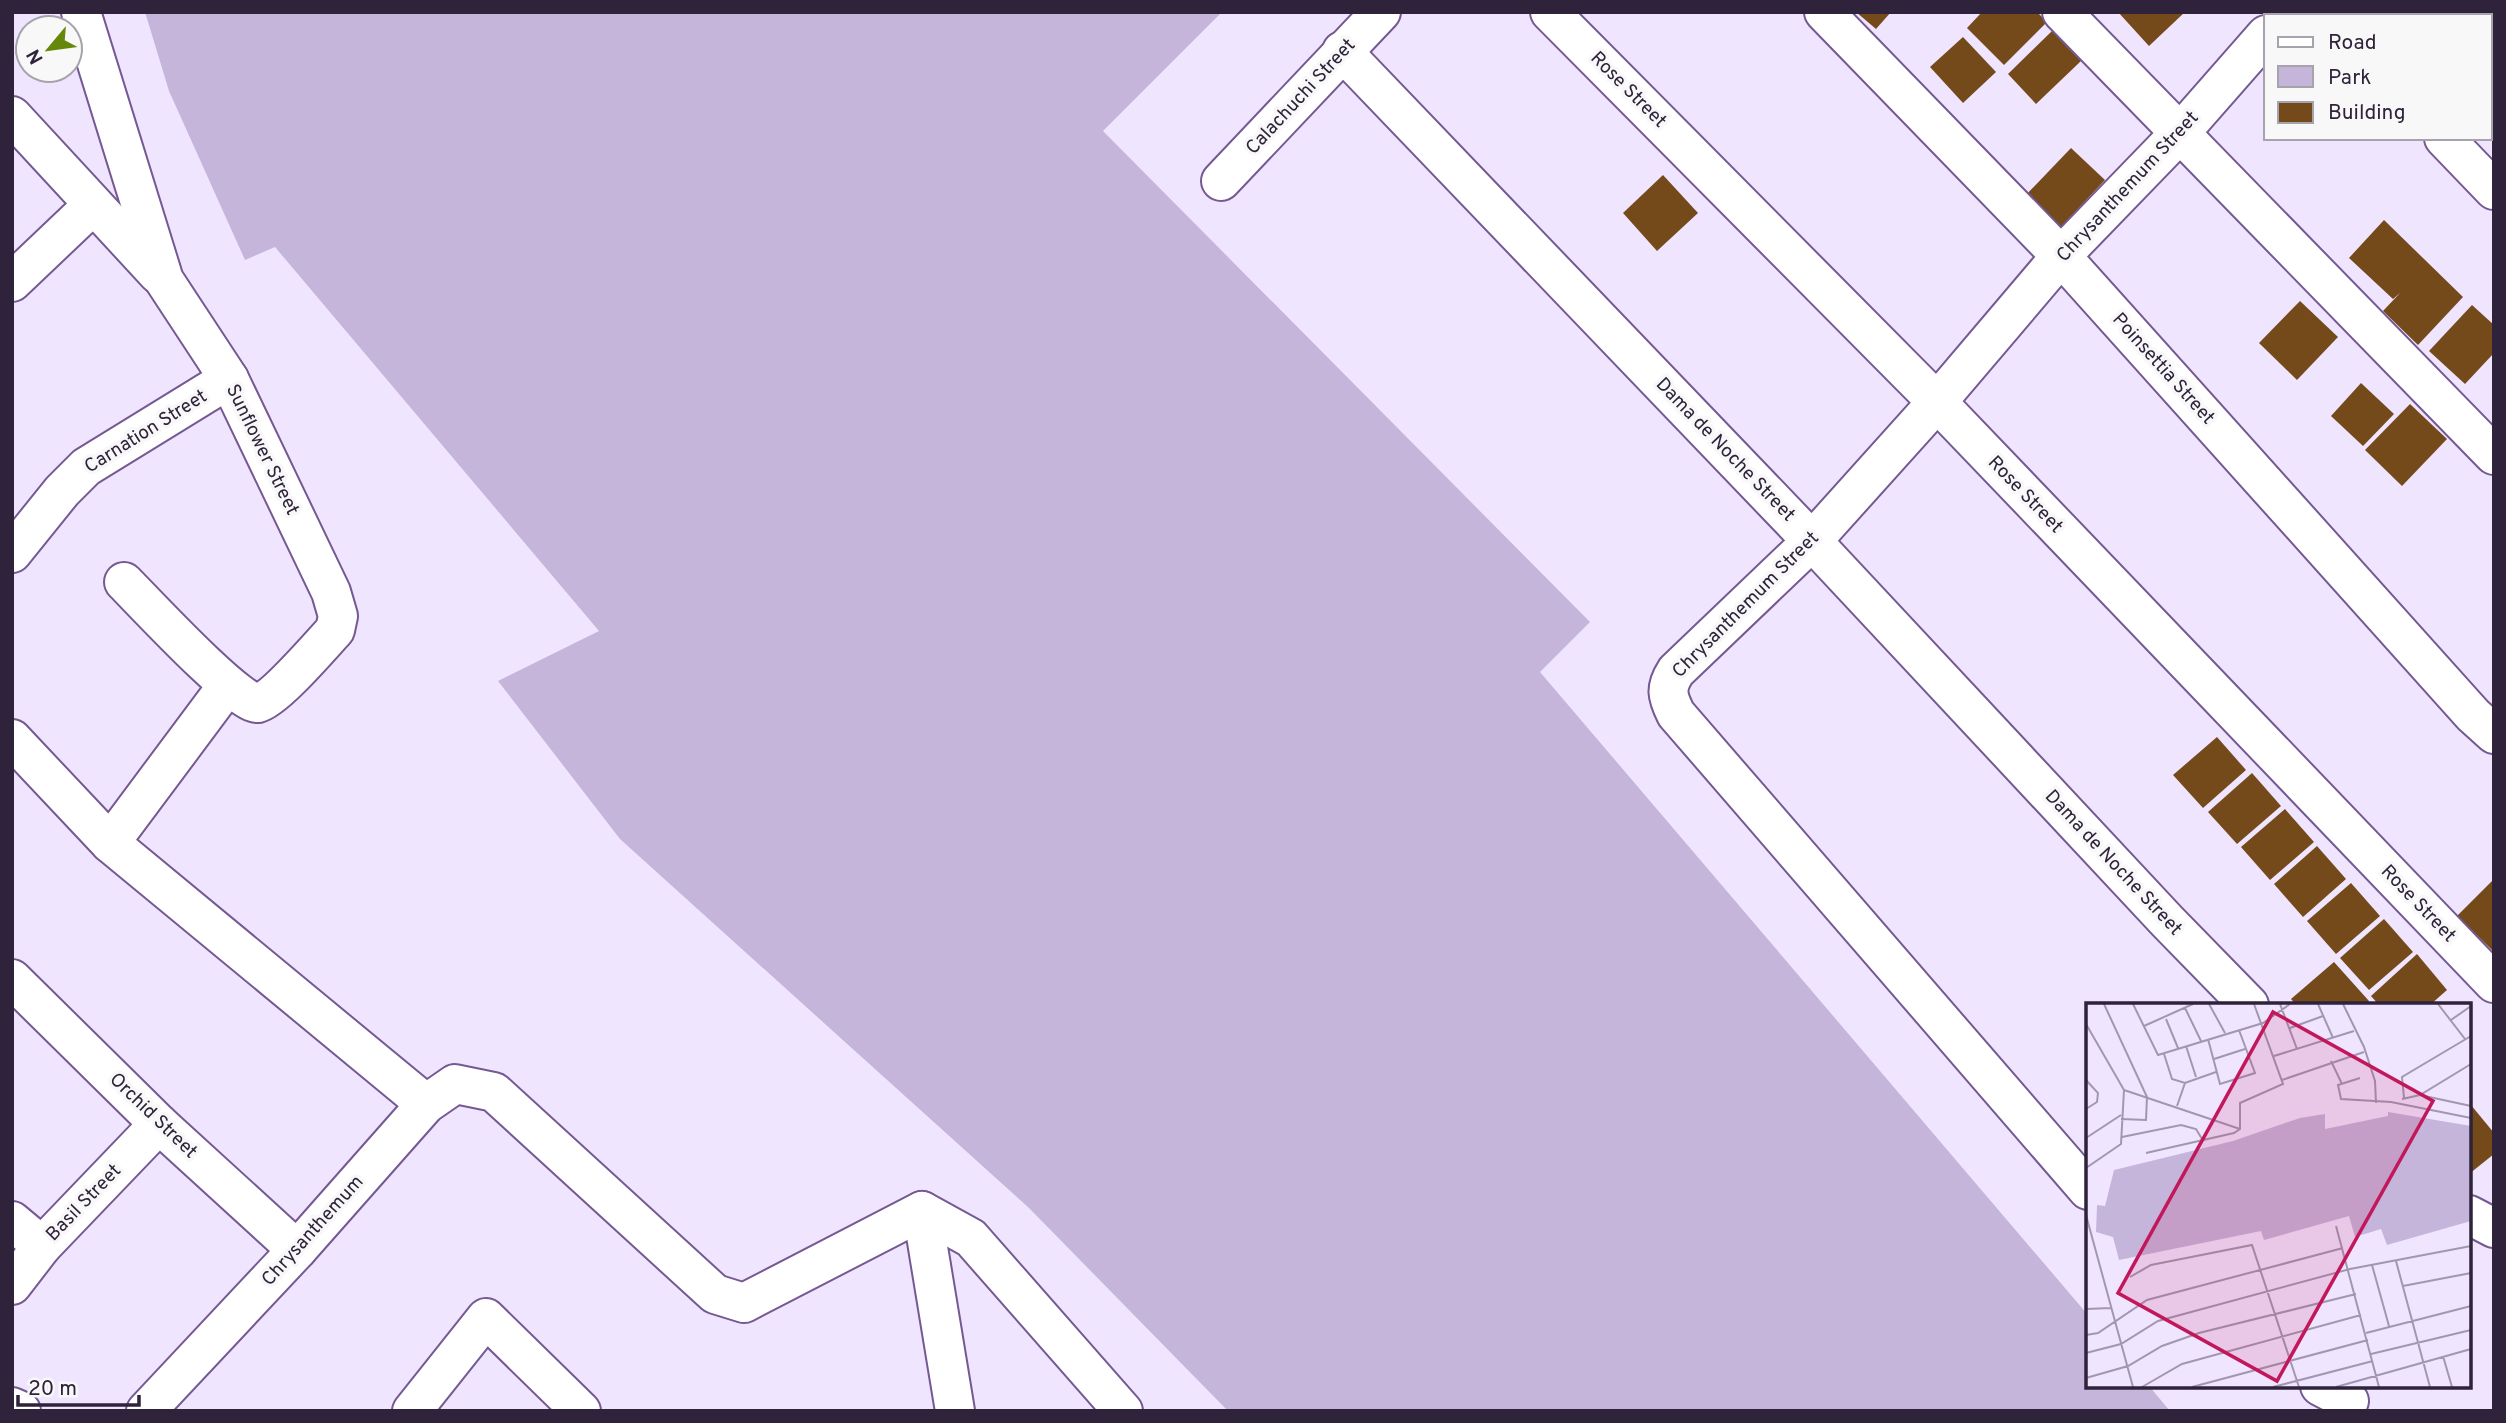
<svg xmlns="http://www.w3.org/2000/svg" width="2506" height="1423" font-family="Overpass,sans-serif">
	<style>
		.green { fill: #c6b5db }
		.building { fill: #754a1a }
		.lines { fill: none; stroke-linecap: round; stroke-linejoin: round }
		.street-casing { stroke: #755992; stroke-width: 42 }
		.street { stroke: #fff; stroke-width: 38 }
		.labels { text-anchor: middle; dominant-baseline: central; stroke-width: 7; stroke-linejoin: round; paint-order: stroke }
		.street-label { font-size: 19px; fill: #2e233b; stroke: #f8f8f8 }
		.inset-road { fill: none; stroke: #a297b1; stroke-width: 2 }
		.view { fill: #c2185b; fill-opacity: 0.15; stroke: #c2185b; stroke-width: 3.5 }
		.inset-edge { fill: none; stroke: #2e233b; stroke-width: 3.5 }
	</style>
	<rect width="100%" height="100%" fill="#f0e5ff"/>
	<polygon class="green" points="145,12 1222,12 1103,131 1590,622 1540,672 2088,1315 2088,1386 2149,1386 2170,1411 1228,1411 1029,1208 620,839 498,681 599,631 275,247 245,260 169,91"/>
	<g class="building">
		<polygon points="1856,12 1891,12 1876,29"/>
		<polygon points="1982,12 2037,12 2047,22 2004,65 1967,28"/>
		<polygon points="2118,12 2185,12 2149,46"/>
		<polygon points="2052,31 2081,61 2036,104 2008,74"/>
		<polygon points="1963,37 1996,72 1963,103 1930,67"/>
		<polygon points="2071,148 2105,180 2059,229 2025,196"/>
		<polygon points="1663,175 1698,213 1657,251 1623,213"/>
		<polygon points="2384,220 2463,297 2418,345 2383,311 2400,293 2393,299 2349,258"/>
		<polygon points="2300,301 2338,337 2297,380 2259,343"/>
		<polygon points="2472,305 2494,325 2494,353 2465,384 2429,351"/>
		<polygon points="2361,383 2394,414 2363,446 2331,416"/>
		<polygon points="2410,404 2447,439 2402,486 2365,450"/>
		<polygon points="2217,737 2246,770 2203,808 2173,775"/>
		<polygon points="2252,773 2281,806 2237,844 2208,812"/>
		<polygon points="2285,809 2314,842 2270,880 2241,847"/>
		<polygon points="2317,846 2346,879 2303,917 2274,884"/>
		<polygon points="2494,879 2494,952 2457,916"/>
		<polygon points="2351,883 2380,916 2336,954 2307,921"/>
		<polygon points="2384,919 2413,952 2369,990 2340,958"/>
		<polygon points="2417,954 2447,990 2430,1005 2379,1005 2371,996"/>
		<polygon points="2334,962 2369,1001 2365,1005 2296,1005 2291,999"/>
		<polygon points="2471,1105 2494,1133 2494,1154 2469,1174"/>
	</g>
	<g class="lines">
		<g class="street-casing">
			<g id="street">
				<path d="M81,12L164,280L229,379L331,592L338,616L335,630C321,645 275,699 258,703C240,706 142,600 124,582"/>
				<polyline points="1550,12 1937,402 2494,983"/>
				<polyline points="1824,12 2061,256 2473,715 2494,734"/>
				<polyline points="2062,12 2494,455"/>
				<polyline points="2324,12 2327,16"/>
				<polyline points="1342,51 1812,541 2167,921 2249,1005"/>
				<polyline points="12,116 158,274"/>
				<polyline points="2444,138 2494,190"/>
				<polyline points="1221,181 1381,12"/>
				<polyline points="12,282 93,205"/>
				<polyline points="12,553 62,491 86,467 229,379"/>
				<polyline points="12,739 110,843 426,1104"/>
				<polyline points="110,843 227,686"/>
				<polyline points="12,979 159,1124 297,1250"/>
				<path d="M2088,1190L1676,714C1667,696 1665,688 1676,671L1812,541L1937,402L2061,256L2180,133L2266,35"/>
				<polyline points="922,1211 955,1411"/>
				<polyline points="2469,1215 2494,1228"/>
				<polyline points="12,1221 42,1246"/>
				<polyline points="12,1285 42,1246 159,1124"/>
				<polyline points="2320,1386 2349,1401"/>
				<polyline points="12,1407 21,1411"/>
				<polyline points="146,1411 297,1250 426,1104 455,1084 494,1092 715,1294 744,1303 922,1211 971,1238 1123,1411"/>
				<polyline points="412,1411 486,1318 581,1411"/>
			</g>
		</g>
		<use href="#street" class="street"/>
	</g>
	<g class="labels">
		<g class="street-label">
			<text transform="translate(1628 90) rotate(45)">Rose Street</text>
			<text transform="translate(1301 97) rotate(-47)">Calachuchi Street</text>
			<text transform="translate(2128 187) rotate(-47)">Chrysanthemum Street</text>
			<text transform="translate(2163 369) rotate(48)">Poinsettia Street</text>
			<text transform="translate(146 432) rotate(-32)">Carnation Street</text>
			<text transform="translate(262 450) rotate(64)">Sunflower Street</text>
			<text transform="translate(1725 450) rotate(46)">Dama de Noche Street</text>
			<text transform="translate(2025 495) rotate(46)">Rose Street</text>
			<text transform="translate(1746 605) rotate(-45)">Chrysanthemum Street</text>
			<text transform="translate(2113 863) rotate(47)">Dama de Noche Street</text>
			<text transform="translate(2418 904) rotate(46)">Rose Street</text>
			<text transform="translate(153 1116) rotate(44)">Orchid Street</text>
			<text transform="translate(84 1203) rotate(-46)">Basil Street</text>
			<text transform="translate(313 1231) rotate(-48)">Chrysanthemum</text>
		</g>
	</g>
	<g transform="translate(2086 1003)">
		<rect width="385" height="385" fill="#f0e5ff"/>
		<path d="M302,109L385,123V218L301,242L295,226L269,234L263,213L178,237L175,228L33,257L27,234L10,229L11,202L19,203L28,167L147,138L214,115L239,111V126L302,113Z" fill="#c6b5db"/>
		<path class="inset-road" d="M18,1L61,94L60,117L35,116M47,1L72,52L177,20L204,1M123,1L139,30M194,1L211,46M232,1L247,35M257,1L278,44L289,78L290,100M352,1L379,36M99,5L115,38M80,16L92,45M365,17L385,3M0,21L38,87M58,23L107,1M204,25L237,13M122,36L134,81L169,70L153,27M100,43L110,74M78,51L86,76L99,80L130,69M188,53L268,28M128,56L159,46M245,58L256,81M274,75L252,82L255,96L305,99L385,115M0,77L12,90L11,99L0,106M196,77L278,49M38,87L154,126M334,92L385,103M318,95L316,74L385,33M316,96L334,92L385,61M91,103L99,80M36,134L95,122L110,126L116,136M0,135L35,112M60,150L148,130L154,126V100L197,81L168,1M0,165L35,141L38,87M0,212L47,384M250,223L293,384M310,258L344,384M286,262L303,323M44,274L65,262L166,242L213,384M317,283L385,270M0,306L25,305M280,330L385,303M0,332L12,330L61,297L257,245M0,350L35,341L72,318L264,266L385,243M285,351L385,327M357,353L366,384M0,375L42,363L76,343L113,330L270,291M56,384L96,361L275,312M106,384L282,337M187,384L287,358M250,384L385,346"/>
		<path class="view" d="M187,9L347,98L191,378L32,290Z"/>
		<rect width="385" height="385" class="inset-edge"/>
	</g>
	<rect width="2506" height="1423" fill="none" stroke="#2e233b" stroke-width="28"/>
	<rect x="2264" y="14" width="228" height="126" fill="#f8f8f8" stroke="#a7a3ac" stroke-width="2"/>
	<rect x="2278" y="37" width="35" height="10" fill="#ffffff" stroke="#a7a3ac" stroke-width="2"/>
	<text x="2328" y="49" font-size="21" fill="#2e233b">Road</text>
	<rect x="2278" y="66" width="35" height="21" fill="#c6b5db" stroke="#a7a3ac" stroke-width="2"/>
	<text x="2328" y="84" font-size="21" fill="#2e233b">Park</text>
	<rect x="2278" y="102" width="35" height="21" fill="#754a1a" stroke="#a7a3ac" stroke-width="2"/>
	<text x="2328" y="119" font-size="21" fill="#2e233b">Building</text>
	<g transform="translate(49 49) rotate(241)"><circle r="33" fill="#f8f8f8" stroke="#a7a3ac" stroke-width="2"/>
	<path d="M0-5L12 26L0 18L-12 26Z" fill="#65880a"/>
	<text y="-10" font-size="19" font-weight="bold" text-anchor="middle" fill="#2e233b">N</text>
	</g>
	<path d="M18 1395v10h121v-10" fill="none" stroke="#2e233b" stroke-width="3.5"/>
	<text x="28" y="1395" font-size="21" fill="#2e233b" stroke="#f8f8f8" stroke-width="5" paint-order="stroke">20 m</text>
</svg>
